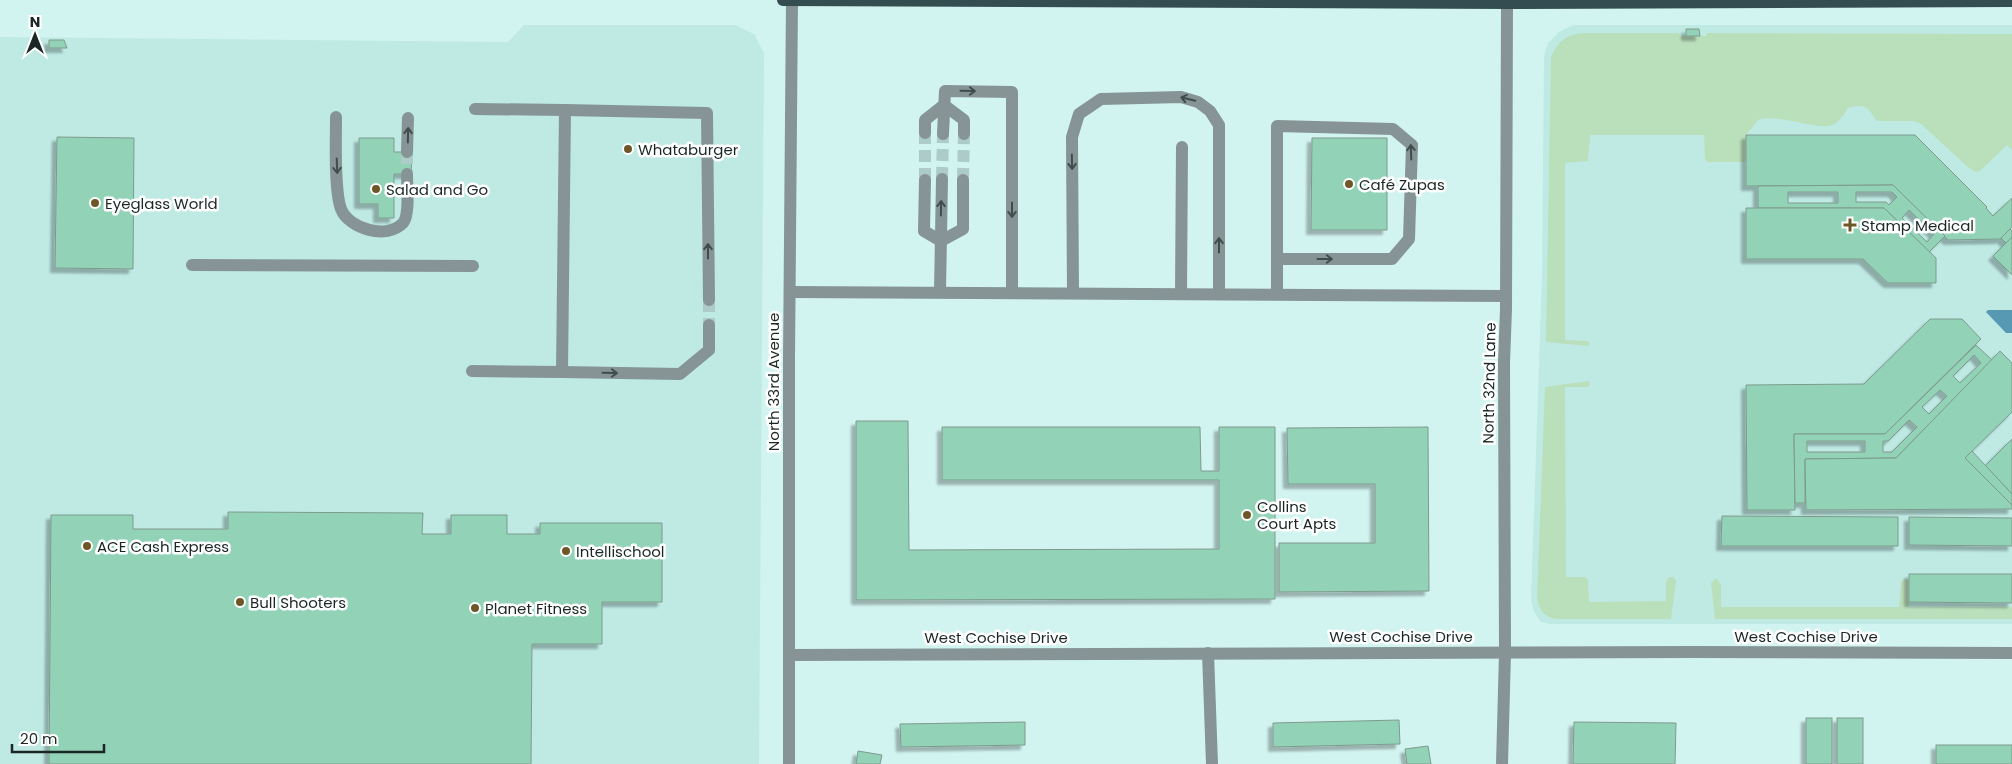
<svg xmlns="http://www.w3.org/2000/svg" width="2012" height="764" font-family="Poppins,sans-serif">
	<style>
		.built { fill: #bfeae4 }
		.green { fill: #badfbb }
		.water { fill: #5798b3 }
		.building { fill: #92d3b8; stroke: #7e9a8d; fill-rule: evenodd; filter: url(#shadow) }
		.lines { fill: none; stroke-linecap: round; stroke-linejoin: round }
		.minor-tunnel { stroke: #adcbc7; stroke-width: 12; stroke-dasharray: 12 6; stroke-linecap: butt }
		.minor { stroke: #869496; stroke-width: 12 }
		.major { stroke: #344d51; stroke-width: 12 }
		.oneway { stroke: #404d4d }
		.poi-dot { fill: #6d5727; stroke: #fff; stroke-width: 2 }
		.labels { text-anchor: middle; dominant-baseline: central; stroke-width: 5; stroke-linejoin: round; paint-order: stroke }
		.poi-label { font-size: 15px; fill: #1a2725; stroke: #fff; text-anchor: start }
		.street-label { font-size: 15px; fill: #1a2725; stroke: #fff }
	</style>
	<defs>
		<filter id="shadow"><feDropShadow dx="-4.5" dy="4.5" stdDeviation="1" flood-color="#0004"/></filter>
	</defs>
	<rect width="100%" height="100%" fill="#d2f4f0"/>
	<g class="built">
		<polygon points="524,25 735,25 754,34 764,53 759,764 0,764 0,37 508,42"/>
		<polygon points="1573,25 2012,25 2012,624 1550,624 1541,622 1534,612 1531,600 1542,274 1544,56 1548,43 1559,32"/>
	</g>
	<g class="green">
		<path d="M1583,33H1679L1680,36H1706L1707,33L2012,34V150L2007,145L1980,171L1976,172L1969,168L1921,124L1914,121H1877C1867,108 1868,103 1848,108C1845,113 1841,119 1836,123C1823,134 1780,112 1758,120L1746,135V162H1707L1705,159L1704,135H1590L1588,161L1565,163V340L1588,341L1590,343L1588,346L1546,342L1551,57C1557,42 1567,34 1583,33Z"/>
		<path d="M1589,381L1590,385L1588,387H1565L1566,577H1585L1588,580L1589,602L1666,601V582L1669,577H1673L1676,581L1671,619H1555C1544,616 1540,611 1537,599L1545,387Z"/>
		<polygon points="1716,578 1721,585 1721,607 1899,607 1901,582 1906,578 1909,581 1909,607 2012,607 2012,619 1715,619 1711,583"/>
	</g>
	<polygon class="water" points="1988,310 2012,310 2012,333 2006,333 1986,312"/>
	<g class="building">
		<polygon points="1686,29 1699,29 1700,36 1686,36"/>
		<polygon points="49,40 64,40 67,48 49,48"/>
		<polygon points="1746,135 1915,135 1987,207 1986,208 1993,216 2012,198 2012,227 2000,239 1948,240 1893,185 1746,186"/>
		<polygon points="57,137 134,138 133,269 55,268"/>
		<polygon points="359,138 394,138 394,152 412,152 411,174 394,174 394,218 378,218 378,204 359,204"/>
		<polygon points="1312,138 1387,138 1387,230 1311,230"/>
		<path d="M1893,185L1945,236L1929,252L1884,208H1758V186ZM1788,192H1838V203H1788ZM1856,192H1892L1897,197L1889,205L1886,202H1856ZM1909,210L1934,234L1927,242L1902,218Z"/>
		<polygon points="1746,208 1884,208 1936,258 1936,283 1888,283 1863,259 1746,259"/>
		<polygon points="2010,229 2012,231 2012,237 2006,243 2001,238"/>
		<polygon points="2012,237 2012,275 1993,256"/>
		<polygon points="1930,319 1962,319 1981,339 1885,434 1794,434 1795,510 1747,510 1746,385 1864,384"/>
		<path d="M1976,345L1992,360L1896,458L1805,459V503H1795L1794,434H1885ZM1974,355L1981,363L1960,383L1953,376ZM1940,390L1947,396L1929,414L1922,407ZM1909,420L1917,427L1892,452H1883V441H1888ZM1807,441H1865V452H1807Z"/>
		<polygon points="2000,351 2012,363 2012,412 1965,458 2012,505 2012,509 1806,510 1805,459 1896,458"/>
		<polygon points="856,421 908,421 909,550 1219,549 1219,480 942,480 942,427 1200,427 1201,471 1219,471 1219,427 1275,427 1275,599 856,600"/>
		<polygon points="1428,427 1429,591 1279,592 1279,543 1375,543 1375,484 1288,484 1287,428"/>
		<polygon points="2012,439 2012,494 1985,466"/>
		<polygon points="1972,451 2012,494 2012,505 1965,458"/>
		<polygon points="228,512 423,513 422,534 451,534 451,515 507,515 507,534 540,534 540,523 662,523 662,602 602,602 602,644 532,644 531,764 49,764 51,515 133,515 133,529 228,529"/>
		<polygon points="1722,516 1898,517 1898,546 1721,546"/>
		<polygon points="1909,517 2012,518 2012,546 1909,545"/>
		<polygon points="1909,574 2012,574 2012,603 1909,602"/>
		<rect x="1806" y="718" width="26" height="46"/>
		<rect x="1837" y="718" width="26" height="46"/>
		<polygon points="1399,720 1400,744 1273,747 1273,723"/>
		<polygon points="1025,722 1025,745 901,747 900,724"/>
		<polygon points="1574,722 1676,723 1675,764 1573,764"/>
		<rect x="1936" y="745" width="76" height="19"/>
		<polygon points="1428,746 1431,764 1407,764 1405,749"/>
		<polygon points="858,751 882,755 880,764 856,764"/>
	</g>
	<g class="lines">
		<g class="minor-tunnel">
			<polyline points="407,152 407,174"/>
			<polyline points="942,179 943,134"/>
			<polyline points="925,180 925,133"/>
			<polyline points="963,180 964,134"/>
			<polyline points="709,300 709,325"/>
		</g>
		<g class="minor">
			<polyline points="565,110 707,113 709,300"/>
			<path d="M336,117C336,140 334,190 341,209C349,229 387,240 403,223C410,215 407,185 407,174"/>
			<polyline points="925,133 925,120 944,105 964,120 964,134"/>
			<polyline points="943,134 945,91 1012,92 1012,293"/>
			<polyline points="407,152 408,118"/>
			<polyline points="925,180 924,231 941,241 963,229 963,180"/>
			<polyline points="1277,259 1392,259 1409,239 1412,145 1393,129 1277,126 1277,294"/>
			<polyline points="192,265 473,266"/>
			<polyline points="790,292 1506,296"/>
			<polyline points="940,292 942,179"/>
			<polyline points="1073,293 1072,137 1079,114 1101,99 1181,97 1198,102 1210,111 1219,125 1219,294"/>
			<polyline points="1181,294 1182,147"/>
			<polyline points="472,371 562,372 565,110 475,109"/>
			<polyline points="562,372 680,374 709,350 709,325"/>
			<polyline points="1208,653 1212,764"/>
			<polyline points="790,655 1692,652 2012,653"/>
			<polyline points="789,764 789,360 792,0"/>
			<polyline points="1502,764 1505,653 1504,363 1506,309 1507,3"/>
		</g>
		<polyline class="major" points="783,0 1507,3 2012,1"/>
	</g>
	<defs><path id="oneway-shaft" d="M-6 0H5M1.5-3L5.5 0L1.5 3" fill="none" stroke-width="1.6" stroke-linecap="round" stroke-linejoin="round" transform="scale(1.25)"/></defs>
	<g class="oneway">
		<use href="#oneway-shaft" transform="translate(968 91) rotate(1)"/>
		<use href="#oneway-shaft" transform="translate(1188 99) rotate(-167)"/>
		<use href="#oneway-shaft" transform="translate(408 135) rotate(-89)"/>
		<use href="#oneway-shaft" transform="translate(1411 152) rotate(-92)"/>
		<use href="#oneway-shaft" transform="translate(1072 162) rotate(89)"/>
		<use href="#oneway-shaft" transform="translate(337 166) rotate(88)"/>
		<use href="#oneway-shaft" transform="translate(941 208) rotate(-89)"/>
		<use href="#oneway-shaft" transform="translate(1012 210) rotate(90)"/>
		<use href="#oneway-shaft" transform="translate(1219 245) rotate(-90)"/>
		<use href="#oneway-shaft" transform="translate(708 251) rotate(-90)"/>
		<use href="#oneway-shaft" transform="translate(1325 259)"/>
		<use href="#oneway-shaft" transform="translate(610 373) rotate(1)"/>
	</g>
	<g class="poi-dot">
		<circle cx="628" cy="149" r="5"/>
		<circle cx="1349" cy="184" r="5"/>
		<circle cx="376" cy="189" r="5"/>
		<circle cx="95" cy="203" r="5"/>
		<path d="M1847.5 217.5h5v5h5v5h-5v5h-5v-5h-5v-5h5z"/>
		<circle cx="1247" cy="515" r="5"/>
		<circle cx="87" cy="546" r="5"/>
		<circle cx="566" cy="551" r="5"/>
		<circle cx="240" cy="602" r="5"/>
		<circle cx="475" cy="608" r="5"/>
	</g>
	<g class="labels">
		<g class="poi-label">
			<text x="638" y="149">Whataburger</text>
			<text x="1359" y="184">Café Zupas</text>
			<text x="386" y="189">Salad and Go</text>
			<text x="105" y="203">Eyeglass World</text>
			<text x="1861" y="225">Stamp Medical</text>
			<text x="1257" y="506">Collins<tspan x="1257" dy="17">Court Apts</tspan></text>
			<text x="97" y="546">ACE Cash Express</text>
			<text x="576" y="551">Intellischool</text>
			<text x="250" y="602">Bull Shooters</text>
			<text x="485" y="608">Planet Fitness</text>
		</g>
		<g class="street-label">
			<text transform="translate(773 382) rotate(-90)">North 33rd Avenue</text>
			<text transform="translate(1489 383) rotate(-89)">North 32nd Lane</text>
			<text x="1401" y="636">West Cochise Drive</text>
			<text x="1806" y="636">West Cochise Drive</text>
			<text x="996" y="637">West Cochise Drive</text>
		</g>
	</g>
	<g transform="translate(35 35)" stroke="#ffffff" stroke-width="4" paint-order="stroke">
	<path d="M0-4L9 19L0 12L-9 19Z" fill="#1a2725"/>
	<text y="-8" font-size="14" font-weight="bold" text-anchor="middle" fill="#1a2725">N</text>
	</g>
	<path d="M12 744v8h92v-8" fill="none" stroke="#1a2725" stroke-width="2.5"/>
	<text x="20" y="744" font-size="15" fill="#1a2725" stroke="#ffffff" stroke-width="4" paint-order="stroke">20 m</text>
</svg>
